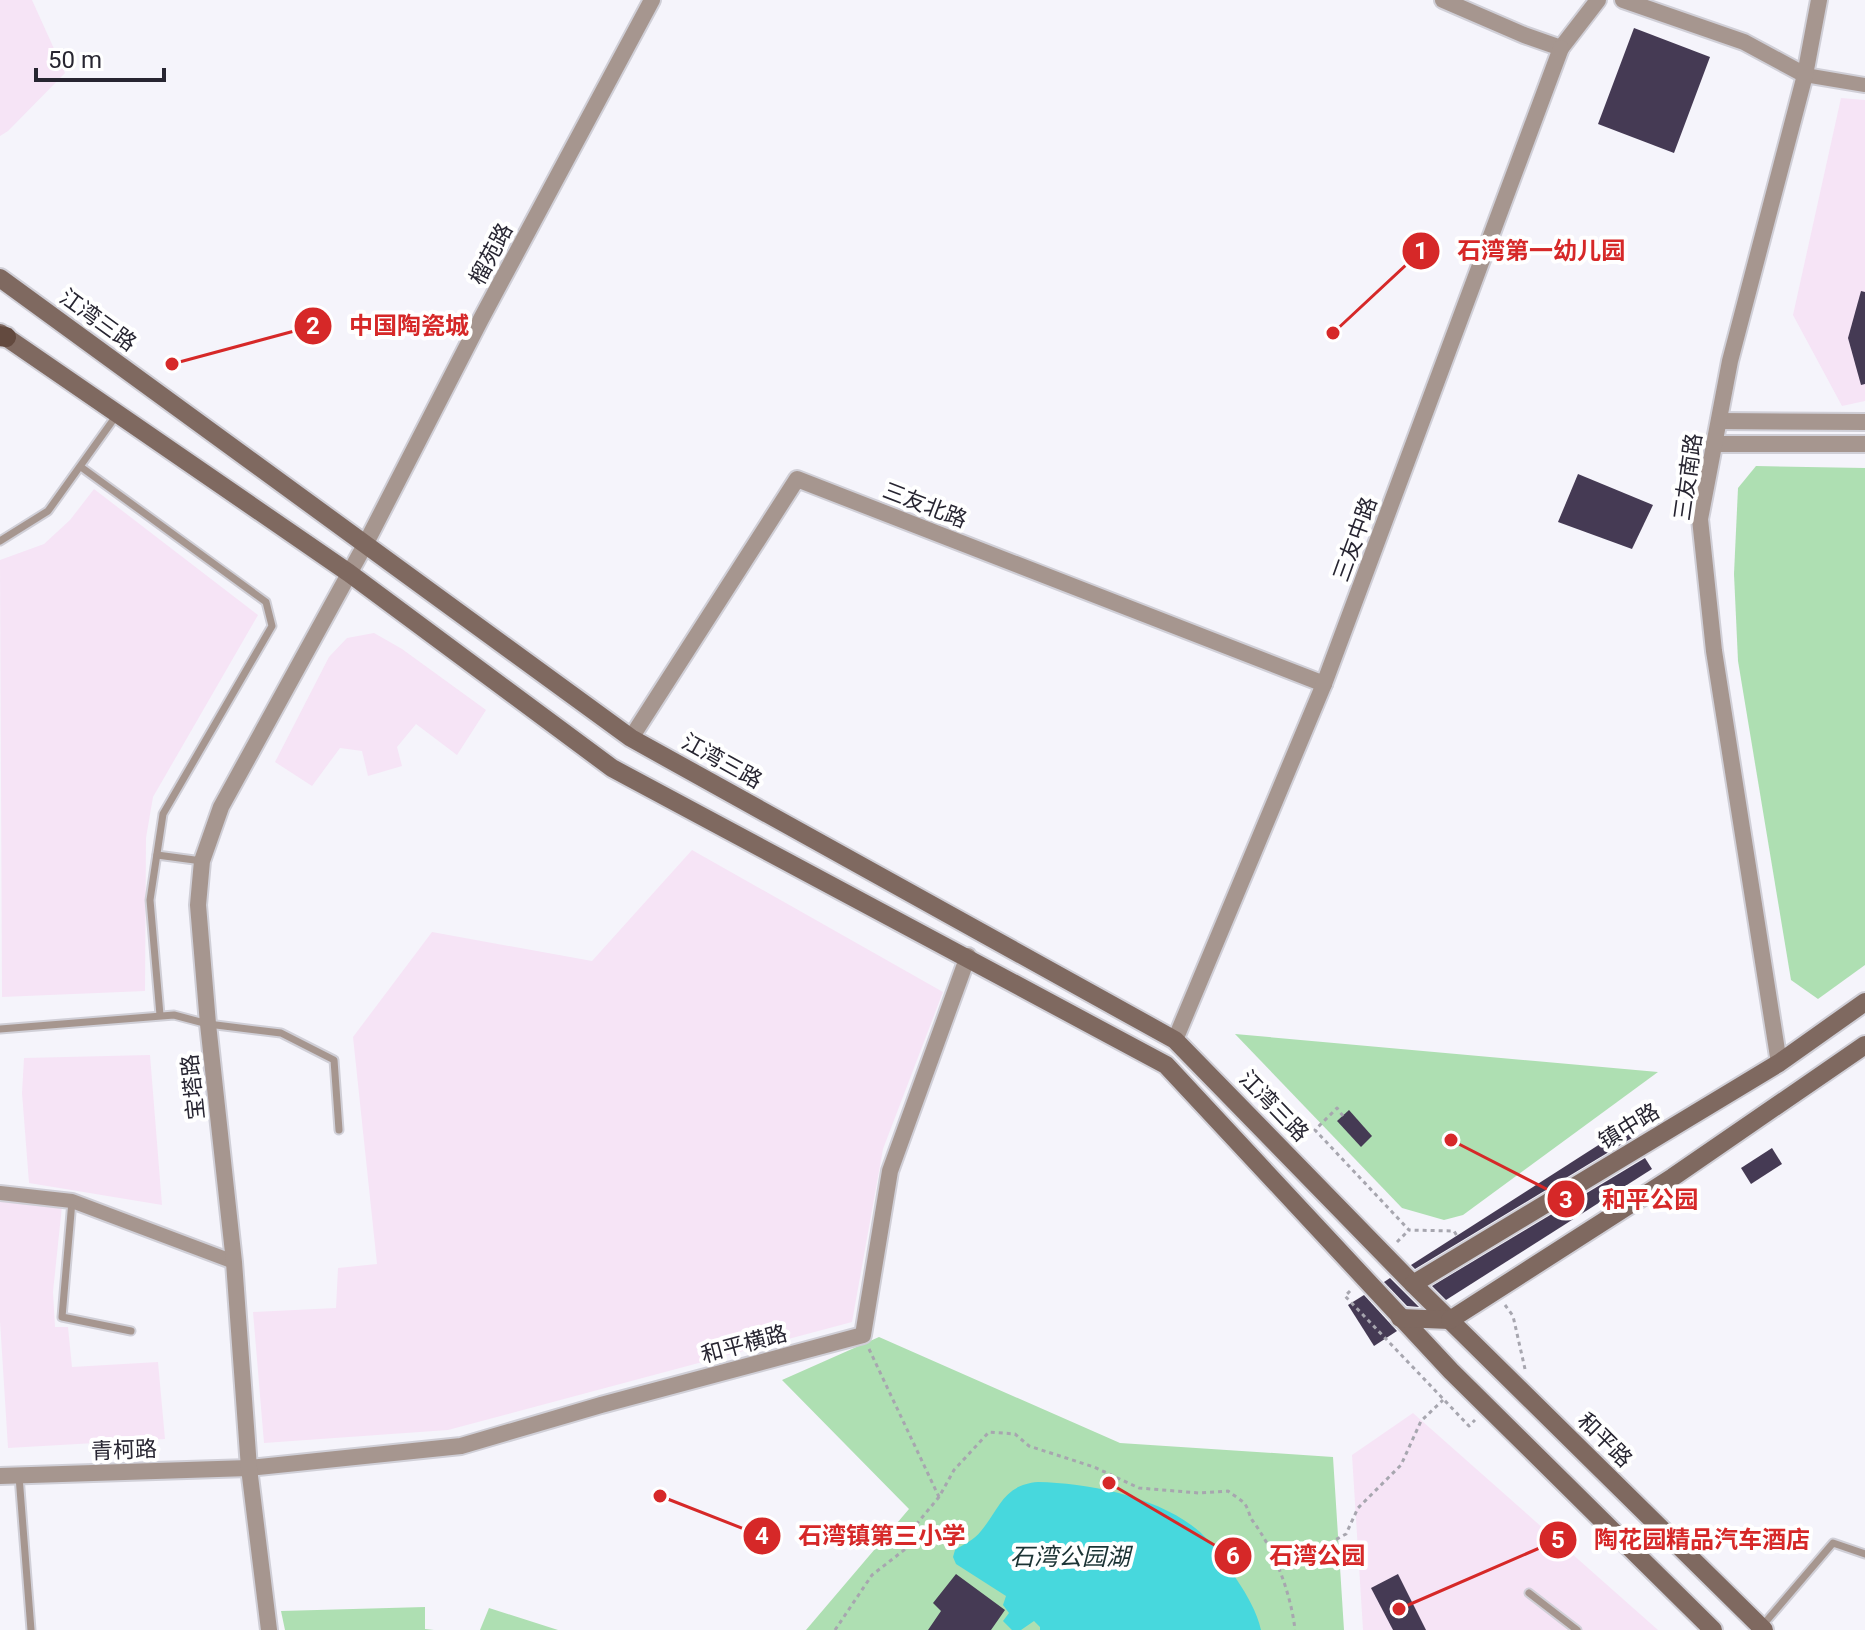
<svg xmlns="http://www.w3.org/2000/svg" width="1865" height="1630" font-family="Roboto,'Noto Sans SC',sans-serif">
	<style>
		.commercial { fill: #f6e4f6 }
		.green { fill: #aedfb2 }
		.water { fill: #47d8dd }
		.building { fill: #453a54 }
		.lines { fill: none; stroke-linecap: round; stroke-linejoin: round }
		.service-casing { stroke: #d0cfd7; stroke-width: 11 }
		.minor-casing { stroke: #d0cfd7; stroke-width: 18 }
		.tertiary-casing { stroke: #d0cfd7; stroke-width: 20 }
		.secondary-casing { stroke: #d0cfd7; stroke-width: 22 }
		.primary-casing { stroke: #d0cfd7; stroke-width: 24 }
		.path { stroke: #a7a6af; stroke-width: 3; stroke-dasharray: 4 4; stroke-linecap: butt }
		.service { stroke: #a6968f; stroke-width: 7 }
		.minor { stroke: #a6968f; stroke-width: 14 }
		.tertiary { stroke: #a6968f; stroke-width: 16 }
		.secondary { stroke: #7f6960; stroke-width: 18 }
		.primary { stroke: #634a3f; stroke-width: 20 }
		.labels { text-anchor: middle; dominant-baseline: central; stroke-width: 8; stroke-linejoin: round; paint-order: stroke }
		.street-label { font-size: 22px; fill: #272531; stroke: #fff }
		.water-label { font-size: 24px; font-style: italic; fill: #1b3334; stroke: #fff }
		.leader { fill: none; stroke: #d62828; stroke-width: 3 }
		.callout-dot { fill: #d62828; stroke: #fff; stroke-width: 3 }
		.mark-label { font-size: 24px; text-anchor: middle; font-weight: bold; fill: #fff }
		.callout-label { font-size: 24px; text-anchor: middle; font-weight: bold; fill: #d62828; stroke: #fff; stroke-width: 8; stroke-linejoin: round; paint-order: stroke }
	</style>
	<rect width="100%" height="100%" fill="#f5f4fb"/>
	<g class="commercial">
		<polygon points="0,0 32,0 65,73 8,131 0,136"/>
		<polygon points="1841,98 1865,100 1865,401 1842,406 1793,315"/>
		<polygon points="94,489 258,615 153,797 146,838 145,991 2,997 0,560 44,544 70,520"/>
		<polygon points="374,633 402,649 486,710 457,755 416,724 397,747 402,766 368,776 362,751 340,748 312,786 275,762 329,657 347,638"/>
		<polygon points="692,850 943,992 883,1149 852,1322 448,1430 264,1443 253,1312 336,1308 338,1268 377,1264 353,1037 432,932 592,961"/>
		<polygon points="150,1055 162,1205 29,1183 22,1093 24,1058"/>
		<polygon points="0,1199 62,1206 53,1292 55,1327 68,1327 72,1367 158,1362 165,1439 8,1448 0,1321"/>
		<polygon points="1413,1413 1658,1630 1363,1630 1352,1455"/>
	</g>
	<g class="green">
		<polygon points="1756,466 1865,468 1865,965 1818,999 1791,980 1738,661 1734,574 1738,488"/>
		<polygon points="1235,1034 1658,1072 1463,1215 1444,1220 1402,1208"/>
		<polygon points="879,1337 1120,1443 1333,1457 1344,1630 806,1630 909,1509 782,1380"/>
		<polygon points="425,1607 425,1629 434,1630 285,1630 281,1611"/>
		<polygon points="489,1608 558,1630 480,1630"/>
	</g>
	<path class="water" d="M1038,1482C1089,1483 1160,1497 1200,1532C1214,1545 1227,1564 1237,1580C1247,1595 1257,1612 1261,1630H1040V1627L1034,1621L1021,1630H1012L1003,1621L1009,1613L1003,1605L1006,1596L956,1564L953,1557L955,1550C964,1544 974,1540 981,1531C1000,1508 1003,1485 1038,1482Z"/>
	<g class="building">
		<polygon points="1634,28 1710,57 1674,153 1598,124"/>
		<polygon points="1861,291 1865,292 1865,384 1861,385 1848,338"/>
		<polygon points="1578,474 1653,505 1632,549 1558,522"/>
		<polygon points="1349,1110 1372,1136 1361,1147 1337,1121"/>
		<polygon points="1625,1128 1632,1138 1415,1269 1411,1265"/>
		<polygon points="1772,1148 1782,1164 1751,1184 1741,1168"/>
		<polygon points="1645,1158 1652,1169 1446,1300 1432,1286"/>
		<polygon points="1390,1278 1419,1307 1407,1306 1384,1282"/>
		<polygon points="1364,1295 1397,1331 1374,1346 1348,1305"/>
		<polygon points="956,1574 1005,1610 991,1630 928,1630 941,1611 933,1603"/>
		<polygon points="1398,1574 1426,1630 1393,1630 1371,1588"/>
	</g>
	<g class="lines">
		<g class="service-casing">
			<g id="service">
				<polyline points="81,467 266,602 272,626 163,814 150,900 160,1015"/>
				<polyline points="0,541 48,511 116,416"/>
				<polyline points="157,855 202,861"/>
				<polyline points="0,1029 174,1015 208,1024 281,1033 334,1060 339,1130"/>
				<polyline points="72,1201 62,1317 131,1331"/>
				<polyline points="19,1476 31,1630"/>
				<polyline points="1529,1593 1577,1630"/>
				<polyline points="1763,1625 1833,1543 1865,1554"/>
			</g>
		</g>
		<g class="minor-casing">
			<g id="minor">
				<polyline points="1805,75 1865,85"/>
				<polyline points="0,1193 72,1201 234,1262"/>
			</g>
		</g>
		<g class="tertiary-casing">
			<g id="tertiary">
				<polyline points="1443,0 1524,35 1561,48 1598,0"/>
				<polyline points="1623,0 1744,42 1805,75"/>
				<polyline points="1719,421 1865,422"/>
				<polyline points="1714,444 1865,444"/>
				<polyline points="631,738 797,479 1324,684"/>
				<polyline points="1175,1040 1324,684 1561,48"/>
				<polyline points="1779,1063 1714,651 1700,519 1730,361 1805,75 1819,0"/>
				<polyline points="0,1476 249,1468 461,1446 601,1405 863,1335 890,1171 968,956"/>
				<polyline points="269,1630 249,1468 234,1262 208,1024 198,905 202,861 221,807 366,543 481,319 652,0"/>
			</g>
		</g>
		<g class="secondary-casing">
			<g id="secondary">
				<polyline points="0,278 631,738 1175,1040 1413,1284 1764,1630"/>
				<polyline points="0,333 349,573 612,768 1166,1065 1451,1371 1713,1630"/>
				<polyline points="1413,1284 1779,1063 1865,1002"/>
				<polyline points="1400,1318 1450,1320"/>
				<polyline points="1450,1320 1673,1177 1865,1045"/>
			</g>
		</g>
		<g class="primary-casing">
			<polyline id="primary" points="0,336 6,337"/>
		</g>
		<g class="path">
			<polyline points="1343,1116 1337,1108 1315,1130 1409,1230 1454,1231 1457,1236"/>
			<polyline points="1397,1242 1409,1230"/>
			<polyline points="1350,1291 1345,1296 1469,1426 1475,1420"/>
			<polyline points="1505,1305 1513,1316 1525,1369"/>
			<polyline points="869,1349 939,1497"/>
			<polyline points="1279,1567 1290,1565 1346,1534 1358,1508 1401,1465 1421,1421 1443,1400"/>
			<path d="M835,1630L872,1575L908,1547L915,1526L939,1497L954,1470L989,1432L1015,1434L1029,1446L1094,1467L1139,1488L1199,1493L1228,1491C1233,1495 1240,1499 1244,1503C1248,1507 1249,1515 1252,1520C1274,1549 1291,1593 1295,1630"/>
		</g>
		<use href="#service" class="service"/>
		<use href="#minor" class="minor"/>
		<use href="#tertiary" class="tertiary"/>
		<use href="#secondary" class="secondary"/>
		<use href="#primary" class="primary"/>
	</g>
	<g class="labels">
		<g class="street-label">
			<text transform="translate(491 254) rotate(-62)">榴苑路</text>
			<text transform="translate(98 320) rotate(36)">江湾三路</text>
			<text transform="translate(1688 477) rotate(-82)">三友南路</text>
			<text transform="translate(925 505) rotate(21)">三友北路</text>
			<text transform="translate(1355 539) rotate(-70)">三友中路</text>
			<text transform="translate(722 761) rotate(29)">江湾三路</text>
			<text transform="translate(193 1087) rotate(-96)">宝塔路</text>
			<text transform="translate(1274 1106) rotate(46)">江湾三路</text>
			<text transform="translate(1629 1126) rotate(-31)">镇中路</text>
			<text transform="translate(744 1344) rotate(-15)">和平横路</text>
			<text transform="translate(1605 1440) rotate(45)">和平路</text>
			<text transform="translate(124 1450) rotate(-2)">青柯路</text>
		</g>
		<g class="water-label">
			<text x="1070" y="1557">石湾公园湖</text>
		</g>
	</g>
	<path class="leader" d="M1333 333L1421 251M172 364L313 326M1451 1140L1566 1199M660 1496L762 1536M1399 1609L1558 1540M1109 1483L1233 1556"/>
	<g class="callout-dot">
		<circle cx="1333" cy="333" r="8"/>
		<circle cx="172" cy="364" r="8"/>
		<circle cx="1451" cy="1140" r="8"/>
		<circle cx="660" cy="1496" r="8"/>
		<circle cx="1399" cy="1609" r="8"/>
		<circle cx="1109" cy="1483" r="8"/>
		<circle cx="1421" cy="251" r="20"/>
		<circle cx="313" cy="326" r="20"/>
		<circle cx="1566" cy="1199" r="20"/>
		<circle cx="762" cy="1536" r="20"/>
		<circle cx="1558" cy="1540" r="20"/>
		<circle cx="1233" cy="1556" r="20"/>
	</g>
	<g class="mark-label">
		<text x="1421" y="259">1</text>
		<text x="313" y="334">2</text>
		<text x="1566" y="1208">3</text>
		<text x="762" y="1544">4</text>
		<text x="1558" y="1548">5</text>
		<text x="1233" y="1564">6</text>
	</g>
	<g class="callout-label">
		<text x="1541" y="259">石湾第一幼儿园</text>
		<text x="409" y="334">中国陶瓷城</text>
		<text x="1650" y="1208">和平公园</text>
		<text x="882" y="1544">石湾镇第三小学</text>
		<text x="1702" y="1548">陶花园精品汽车酒店</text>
		<text x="1317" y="1564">石湾公园</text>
	</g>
	<path d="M36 68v12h128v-12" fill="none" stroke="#272531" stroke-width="4"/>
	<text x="48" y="68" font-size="24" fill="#272531" stroke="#ffffff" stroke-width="6" paint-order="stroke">50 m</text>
</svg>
